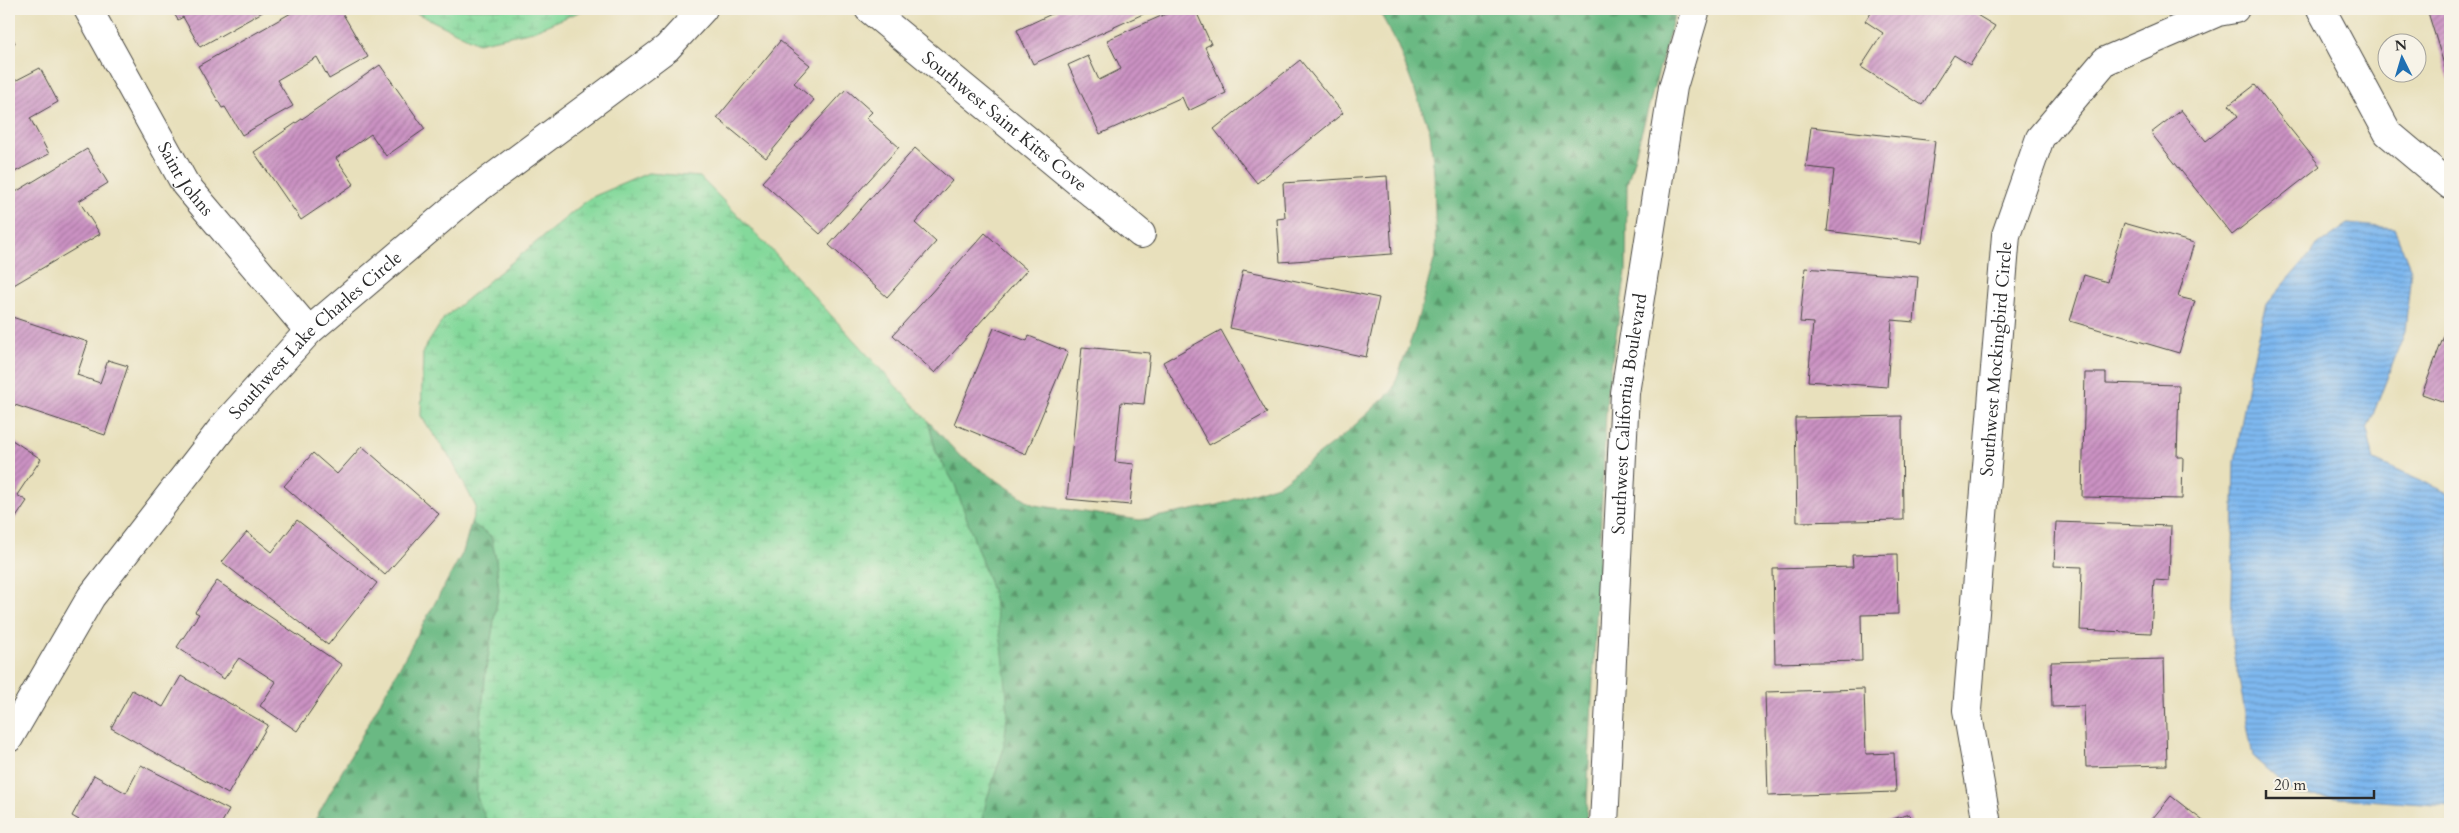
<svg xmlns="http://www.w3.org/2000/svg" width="2459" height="833" font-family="Cardo,serif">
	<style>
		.forest { fill: url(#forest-firs); stroke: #4b7257 }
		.wetland { fill: url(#wetland-marsh); stroke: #588263 }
		.water { fill: url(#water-rules); stroke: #54728d }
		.building { fill: url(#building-hatch) }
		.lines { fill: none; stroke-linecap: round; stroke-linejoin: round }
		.minor-casing { stroke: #474641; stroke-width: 30 }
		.minor { stroke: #fff; stroke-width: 28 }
		.labels { text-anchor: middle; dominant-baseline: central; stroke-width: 4; stroke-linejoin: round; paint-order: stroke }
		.street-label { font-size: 18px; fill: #2b2b2b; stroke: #f7f3e8 }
	</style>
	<defs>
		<pattern id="forest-firs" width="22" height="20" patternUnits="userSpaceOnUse" patternTransform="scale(1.25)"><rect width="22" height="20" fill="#6bb983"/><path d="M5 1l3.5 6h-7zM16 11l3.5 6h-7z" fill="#58976b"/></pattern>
		<pattern id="wetland-marsh" width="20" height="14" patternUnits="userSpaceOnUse" patternTransform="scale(1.25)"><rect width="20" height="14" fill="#84d99b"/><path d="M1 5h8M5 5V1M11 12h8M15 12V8" fill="none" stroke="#72ba86"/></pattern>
		<pattern id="water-rules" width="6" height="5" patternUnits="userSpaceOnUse" patternTransform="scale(1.25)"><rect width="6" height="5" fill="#7eb8ef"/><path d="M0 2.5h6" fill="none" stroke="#6796c2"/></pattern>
		<pattern id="building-hatch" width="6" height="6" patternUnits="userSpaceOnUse" patternTransform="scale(1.25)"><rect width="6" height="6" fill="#cb92c3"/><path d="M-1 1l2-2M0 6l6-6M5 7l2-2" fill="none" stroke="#a5779f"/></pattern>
	</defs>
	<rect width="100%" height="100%" fill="#f7f3e8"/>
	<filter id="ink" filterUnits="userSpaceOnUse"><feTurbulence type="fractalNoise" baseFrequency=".02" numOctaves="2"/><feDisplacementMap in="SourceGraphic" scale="10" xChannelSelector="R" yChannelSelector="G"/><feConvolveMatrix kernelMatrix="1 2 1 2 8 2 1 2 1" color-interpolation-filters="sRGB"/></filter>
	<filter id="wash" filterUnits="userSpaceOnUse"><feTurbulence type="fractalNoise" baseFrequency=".0096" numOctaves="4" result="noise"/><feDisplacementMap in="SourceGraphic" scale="20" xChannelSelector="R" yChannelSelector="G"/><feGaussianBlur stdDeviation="1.12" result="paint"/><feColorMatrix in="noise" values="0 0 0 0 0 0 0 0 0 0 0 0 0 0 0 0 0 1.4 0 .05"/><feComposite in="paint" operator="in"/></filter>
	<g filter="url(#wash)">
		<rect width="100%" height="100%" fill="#e8e0bc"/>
		<g class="forest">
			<polygon points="1378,9 1676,9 1627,184 1626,272 1607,392 1586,824 981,824 987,798 1003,751 1008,711 993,594 955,485 936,452 928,421 959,455 1034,505 1140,520 1218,505 1280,484 1344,435 1392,391 1415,329 1436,253 1434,174 1430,131 1397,44"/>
			<polygon points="471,523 491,536 496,559 499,590 486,670 477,758 477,797 488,824 313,824 463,552"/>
		</g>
		<g class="wetland">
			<polygon points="408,9 586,9 533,31 478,43"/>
			<polygon points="648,173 700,177 765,243 928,421 936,452 955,485 993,594 1003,653 1008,711 1003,751 987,798 981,824 488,824 477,797 477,758 486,670 499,590 496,559 491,536 471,523 476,507 452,461 421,416 423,351 444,318 590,198"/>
		</g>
		<polygon class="water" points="2348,224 2394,228 2411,270 2405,332 2367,430 2374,460 2450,494 2450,806 2296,795 2253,757 2231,635 2235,462 2250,372 2267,304 2317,246"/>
		<g id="blocks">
			<g class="building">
				<polygon points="171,9 268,9 200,47 183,17 178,20"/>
				<polygon points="298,9 340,9 368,57 329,79 317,57 277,80 293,106 242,135 225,107 222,108 198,66"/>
				<polygon points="1057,9 1154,9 1033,64 1017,30 1058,11"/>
				<polygon points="1177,9 1195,9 1211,44 1205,47 1226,93 1188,111 1182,97 1100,134 1068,65 1088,56 1099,80 1121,69 1107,40"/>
				<polygon points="1873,9 1967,9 1995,26 1970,65 1954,55 1922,105 1861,67 1883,33 1865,21"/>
				<polygon points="2427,9 2450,9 2450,84"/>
				<polygon points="9,30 15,43 9,46"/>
				<polygon points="780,41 810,65 794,83 814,100 766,158 717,118"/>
				<polygon points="1300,60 1343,113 1257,183 1214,129"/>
				<polygon points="380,65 425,129 386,156 371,134 336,158 354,184 301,220 254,152"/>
				<polygon points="40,68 58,102 30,118 49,154 9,175 9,84"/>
				<polygon points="2255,85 2320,166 2232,235 2151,133 2181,110 2206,141 2238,116 2229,105"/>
				<polygon points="846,89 872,112 866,118 899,147 820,234 762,182"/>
				<polygon points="1811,127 1935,141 1922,243 1827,231 1834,170 1806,167"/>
				<polygon points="915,148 952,181 915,223 936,242 887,297 829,245"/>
				<polygon points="87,149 108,183 79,201 100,234 12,286 9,280 9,196"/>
				<polygon points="1387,176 1392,254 1280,262 1277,219 1285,218 1283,183"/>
				<polygon points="2124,223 2194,243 2178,297 2195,301 2179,353 2070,321 2084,275 2107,282"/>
				<polygon points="985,233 1027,270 935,373 893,335"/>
				<polygon points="1805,268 1918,277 1914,322 1892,320 1887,387 1808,381 1813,323 1800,322"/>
				<polygon points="1243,270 1379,298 1366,357 1230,328"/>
				<polygon points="9,316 88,342 77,375 100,383 108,360 128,366 105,435 9,403"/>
				<polygon points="2450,320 2450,404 2422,394"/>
				<polygon points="994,328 1027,341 1029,336 1068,352 1026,454 954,424"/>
				<polygon points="1221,330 1267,413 1209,445 1163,362"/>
				<polygon points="1082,347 1150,353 1144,404 1121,402 1115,462 1134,464 1130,505 1067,499"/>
				<polygon points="2085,373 2106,373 2106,383 2179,385 2177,457 2183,457 2182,499 2082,497"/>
				<polygon points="1902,416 1903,520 1797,522 1795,418"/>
				<polygon points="9,438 41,459 17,495 27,501 9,528"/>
				<polygon points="362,446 439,514 385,575 284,486 313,453 337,474"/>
				<polygon points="297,520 377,583 328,645 222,562 247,532 272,552"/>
				<polygon points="2056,522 2171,526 2169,581 2154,580 2151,633 2080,630 2082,567 2054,566"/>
				<polygon points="1897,554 1898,614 1861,615 1862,661 1775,663 1773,569 1853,567 1852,555"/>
				<polygon points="217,581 342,665 297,731 260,706 276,682 239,658 224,679 177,647 199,614 195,612"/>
				<polygon points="2164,659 2167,765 2086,767 2084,706 2052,707 2051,662"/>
				<polygon points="181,676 268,725 228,794 111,728 132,690 163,707"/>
				<polygon points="1864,689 1866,754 1894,753 1896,792 1768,796 1765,692"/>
				<polygon points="141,765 229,810 221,824 86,824 72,816 94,775 126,793"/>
				<polygon points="2171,796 2207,824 2148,824"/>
				<polygon points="1909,814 1912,824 1877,824"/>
			</g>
		</g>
	</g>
	<g filter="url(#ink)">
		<use href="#blocks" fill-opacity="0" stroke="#474641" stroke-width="1"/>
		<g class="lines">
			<g class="minor-casing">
				<g id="minor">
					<path id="s1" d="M88,9L185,184L309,331"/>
					<path id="s2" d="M869,9L1141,234"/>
					<polyline points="2321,9 2388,133 2450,185"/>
					<path id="s3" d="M9,738L91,597L226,423L309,331L468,196L667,48L703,9"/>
					<path id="s4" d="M1604,824L1625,393L1673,87L1696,9"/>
					<path id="s5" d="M1987,824L1967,710L2006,235L2040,138L2105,61L2218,12L2235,9"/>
				</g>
			</g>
			<use href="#minor" class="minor"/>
		</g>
	</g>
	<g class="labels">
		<g class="street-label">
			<text stroke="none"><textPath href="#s2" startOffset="176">Southwest Saint Kitts Cove</textPath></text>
			<text stroke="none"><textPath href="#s1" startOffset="196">Saint Johns</textPath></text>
			<text stroke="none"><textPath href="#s3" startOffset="509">Southwest Lake Charles Circle</textPath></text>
			<text stroke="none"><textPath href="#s5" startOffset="468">Southwest Mockingbird Circle</textPath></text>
			<text stroke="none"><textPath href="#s4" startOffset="411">Southwest California Boulevard</textPath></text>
		</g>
	</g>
	<rect width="2459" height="833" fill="none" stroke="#f7f3e8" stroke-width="30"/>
	<g transform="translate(2402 58) rotate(355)"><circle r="24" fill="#f7f3e8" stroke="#a5a39c"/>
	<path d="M0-4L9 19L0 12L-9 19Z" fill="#1f6fb2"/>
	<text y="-8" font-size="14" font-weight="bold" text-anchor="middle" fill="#2b2b2b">N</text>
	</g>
	<path d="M2266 790v8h108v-8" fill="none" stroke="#2b2b2b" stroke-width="2.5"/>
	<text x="2274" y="790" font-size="15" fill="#2b2b2b" stroke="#f7f3e8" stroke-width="4" paint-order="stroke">20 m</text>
</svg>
